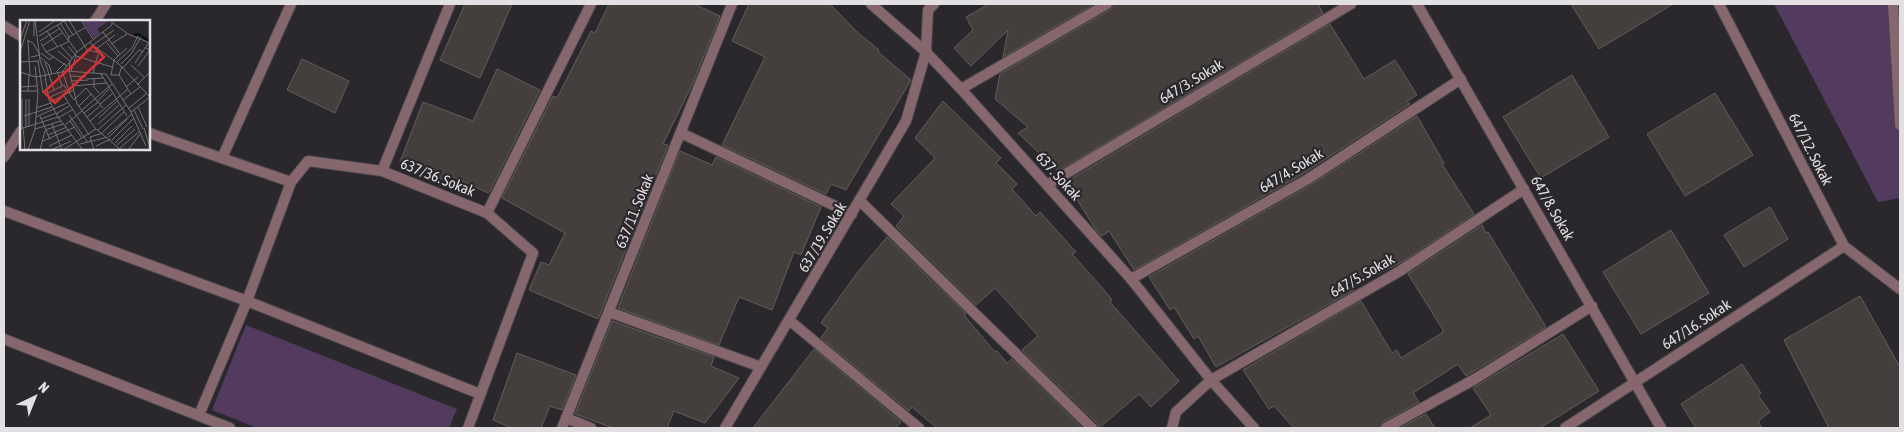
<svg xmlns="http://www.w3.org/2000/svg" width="1904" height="432" font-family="'Asap Condensed',sans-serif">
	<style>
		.green { fill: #533b60 }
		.building { fill: #443e3d; stroke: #635c5b }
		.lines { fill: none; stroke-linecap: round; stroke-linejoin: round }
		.minor-casing { stroke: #474549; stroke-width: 12 }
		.tertiary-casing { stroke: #474549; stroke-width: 12 }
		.minor { stroke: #86676e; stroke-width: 10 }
		.tertiary { stroke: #86676e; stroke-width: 10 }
		.labels { text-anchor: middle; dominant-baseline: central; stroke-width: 4.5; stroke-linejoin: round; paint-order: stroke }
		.street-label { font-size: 15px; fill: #e2e0e3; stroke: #2a282c }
		.inset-river { fill: none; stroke: #02111f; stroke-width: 2.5 }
		.inset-road { fill: none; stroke: #747275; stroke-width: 1 }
		.view { fill: #d73131; fill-opacity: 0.15; stroke: #d73131; stroke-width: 2.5 }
		.inset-edge { fill: none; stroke: #e2e0e3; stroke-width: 2.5 }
	</style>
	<rect width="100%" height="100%" fill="#2a282c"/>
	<g class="green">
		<polygon points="1774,4 1900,4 1900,198 1878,202"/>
		<polygon points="246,325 457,409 449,428 257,428 212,410"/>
	</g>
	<g class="building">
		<polygon points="465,4 512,4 480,78 440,60"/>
		<polygon points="609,4 694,4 720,16 692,85 663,144 668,145 598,319 529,290 541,262 549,265 565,233 502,198 553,96 557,98 591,31 595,33"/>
		<polygon points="749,4 830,4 856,31 879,50 878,52 911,80 846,190 831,184 826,194 722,145 765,57 732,41"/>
		<polygon points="989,4 1094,4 1003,57 1008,30 971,66 954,48 973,30 966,17"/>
		<polygon points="1114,4 1318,4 1323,13 1058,171 1018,133 1028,127 995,99 1000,74 1110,10"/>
		<polygon points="1571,4 1673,4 1599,49"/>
		<polygon points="1330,24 1364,79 1395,60 1417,95 1407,101 1410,104 1304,173 1134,270 1109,231 1102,236 1096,230 1066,182"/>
		<polygon points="302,59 349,81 335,113 287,90"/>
		<polygon points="497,69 540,90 490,191 488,193 447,174 444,180 400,162 423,102 473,121"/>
		<polygon points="1572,75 1609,137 1541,178 1503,117"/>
		<polygon points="1715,93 1753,155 1685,196 1647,134"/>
		<polygon points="943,101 1001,158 996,163 1017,184 1012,189 1036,216 1040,212 1076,252 1072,254 1105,291 1112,300 1110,302 1179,381 1151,407 1139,394 1099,428 1097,423 1022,350 1038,336 995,288 976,305 896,226 904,216 891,204 935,158 915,138"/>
		<polygon points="1417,116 1444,163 1442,164 1474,214 1400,263 1352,287 1354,290 1216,367 1198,336 1194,339 1174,307 1170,310 1149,277 1311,185"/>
		<polygon points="680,151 712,165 716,157 821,207 801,255 794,252 772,310 739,297 719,345 618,308"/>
		<polygon points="1770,207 1788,239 1744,267 1724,235"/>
		<polygon points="1482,225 1486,233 1488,232 1546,327 1466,376 1458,364 1413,393 1419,402 1383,422 1379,428 1294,428 1274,406 1269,409 1243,370 1361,301 1392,353 1397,350 1401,358 1442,333 1443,330 1408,274"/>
		<polygon points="1671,230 1709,293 1641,334 1603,272"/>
		<polygon points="887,237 966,314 964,315 995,352 997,351 1007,363 1012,359 1082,428 937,428 912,407 909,411 821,338 828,328 821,323 857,273"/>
		<polygon points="1860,296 1900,367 1900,428 1829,428 1784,340"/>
		<polygon points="612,321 714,357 711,366 739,378 705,423 674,411 667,428 613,428 575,414"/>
		<polygon points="1563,334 1599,391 1540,428 1470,428 1491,415 1473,388"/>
		<polygon points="814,349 901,422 896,428 753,428"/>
		<polygon points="517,353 576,375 562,410 550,406 541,428 512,428 493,420"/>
		<polygon points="1742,364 1761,393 1758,395 1770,412 1758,421 1762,428 1696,428 1681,404"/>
		<polygon points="1426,414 1435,428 1400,428"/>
	</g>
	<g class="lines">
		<g class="minor-casing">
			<g id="minor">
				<polyline points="1417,4 1661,428"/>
				<polyline points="1893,4 1900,125"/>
				<polyline points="4,26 21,36"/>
				<polyline points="961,89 1107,4"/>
				<polyline points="149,133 291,182"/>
				<polyline points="681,133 852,214"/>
				<polyline points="222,158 291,4"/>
				<polyline points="382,171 450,4"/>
				<polyline points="1047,185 1351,4"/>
				<polyline points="860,201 1092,428"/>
				<polyline points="4,211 247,301 480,394"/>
				<polyline points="487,213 591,4"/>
				<polyline points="1131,279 1308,179 1461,79"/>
				<polyline points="609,312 761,367"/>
				<polyline points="789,320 919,428"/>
				<polyline points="4,339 230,428"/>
				<polyline points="199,415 247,301 291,182 308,161 382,171 487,213 533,253 468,428"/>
				<polyline points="566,418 591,428"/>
				<polyline points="562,428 732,4"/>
				<polyline points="1172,428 1176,412 1211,380 1400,271 1524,189"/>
				<polyline points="1386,428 1475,379 1592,306"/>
				<polyline points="1565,428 1844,246"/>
			</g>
		</g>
		<g class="tertiary-casing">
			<g id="tertiary">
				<polyline points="871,4 926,52 961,89 1131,279 1211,380 1254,428"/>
				<polyline points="1719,4 1844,246 1900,289"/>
				<polyline points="95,21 106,4"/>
				<polyline points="4,157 21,131"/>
				<polyline points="725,428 906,121 926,52 928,10 934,4"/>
			</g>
		</g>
		<use href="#minor" class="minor"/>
		<use href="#tertiary" class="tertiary"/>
	</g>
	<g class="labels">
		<g class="street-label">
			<text transform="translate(1191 81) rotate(-31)">647/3. Sokak</text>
			<text transform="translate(1811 149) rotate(63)">647/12. Sokak</text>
			<text transform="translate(1291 170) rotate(-31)">647/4. Sokak</text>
			<text transform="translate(1059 176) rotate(48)">637. Sokak</text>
			<text transform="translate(438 177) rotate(22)">637/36. Sokak</text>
			<text transform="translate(1553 208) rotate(60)">647/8. Sokak</text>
			<text transform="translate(634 211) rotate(-68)">637/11. Sokak</text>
			<text transform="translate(822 237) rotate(-59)">637/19. Sokak</text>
			<text transform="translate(1362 275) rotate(-30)">647/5. Sokak</text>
			<text transform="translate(1696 324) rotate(-33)">647/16. Sokak</text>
		</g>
	</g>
	<g transform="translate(20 20)">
		<rect width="130" height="130" fill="#2a282c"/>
		<path d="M62,0H90L77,9L80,13L74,18Z" fill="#533b60"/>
		<path class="inset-river" d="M114,15L118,14L129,21"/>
		<path class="inset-road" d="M15,0L20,40L26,56M49,0L67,30L81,33M61,0L73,19M44,1L53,15M40,3L49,17M93,3L108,14L130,23M37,5L57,32M27,11L37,26M19,12L36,0M83,12L100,34M14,16V0M19,16L46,0M0,20L7,0M7,20L13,23L20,35L11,37M8,21L10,55M20,21L39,9M21,23L26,32L47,46M70,23L100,45L130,77M87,23L98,36M91,24L107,14M40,25L52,38M73,25L94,10M22,26L42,13M48,26L56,36L92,47M76,29L95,15M38,31L50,41M0,32L10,0M26,32L48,22L49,17L66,7M21,33L30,40L33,36M20,37L29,45L32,54M18,41L23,73M50,41L49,50L57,84L76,109L101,130M0,42L19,41M25,42L34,70M97,42L112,28L118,16M115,43L129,22M101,44L111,34L121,17M111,45L124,57M118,46L130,30L126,28M103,48L119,30L123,32M42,51L50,73M43,51L57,32L92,5V0M51,51L56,36M0,52L16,57L47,51L86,54L111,92L126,126M73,53L78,34M81,54L107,96M91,55L94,40L107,28M91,55H99L102,46M99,55L111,74M25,56L29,80L38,97L63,130M51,56L66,57M67,59L83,58M74,59V67L79,73M52,61L68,60M117,65L130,52M42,66L37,51L45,43M53,66L86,63M0,67L17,66M106,67L118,57M66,68L83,88M0,71H18M8,72L9,55M28,73L44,65L54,80L66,68M44,76L69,115M28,78L46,70M2,79V108M103,80L120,67M30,82L54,70M77,82L89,69M80,84L92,74M59,86L71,74M118,87L127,107M16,88L31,83M108,89L127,73M62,90L92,64M114,90L123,109M111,92L130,77M64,93L78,82M36,94L49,86M49,95L68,123M4,96L32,87M20,96L30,120M16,97L47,83M67,97L81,85M38,98L52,90M79,98L97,81M21,99L36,93M50,101L62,118M70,101L108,69M32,104L42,130M78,104L99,85M45,105L62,91M9,106V79M3,107L5,130M6,107V79M124,108L129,124M0,109L38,97M15,109L41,101M25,110L43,104M78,110L106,85M83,112L104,92M28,115L47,107M87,115L112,94M89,117L107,99M92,120L114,98M23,121L55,107M95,123L112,106M60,124L88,117M97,125L115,109M29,126L52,115M76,126L91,119M100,128L120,111M8,130L15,109L18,73L15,46M20,130L25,111M31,130L51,121M43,130L76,109M74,130L70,117L83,113M108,130L121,113"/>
		<path class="view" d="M73,26L84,37L35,83L24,72Z"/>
		<rect width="130" height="130" class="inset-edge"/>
	</g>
	<rect width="1904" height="432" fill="none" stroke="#e2e0e3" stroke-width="10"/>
	<g transform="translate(35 397) rotate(43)" stroke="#2a282c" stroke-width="4" paint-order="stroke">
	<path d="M0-4L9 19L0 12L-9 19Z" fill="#e2e0e3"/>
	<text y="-8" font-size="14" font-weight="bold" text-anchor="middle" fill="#e2e0e3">N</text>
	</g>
</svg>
